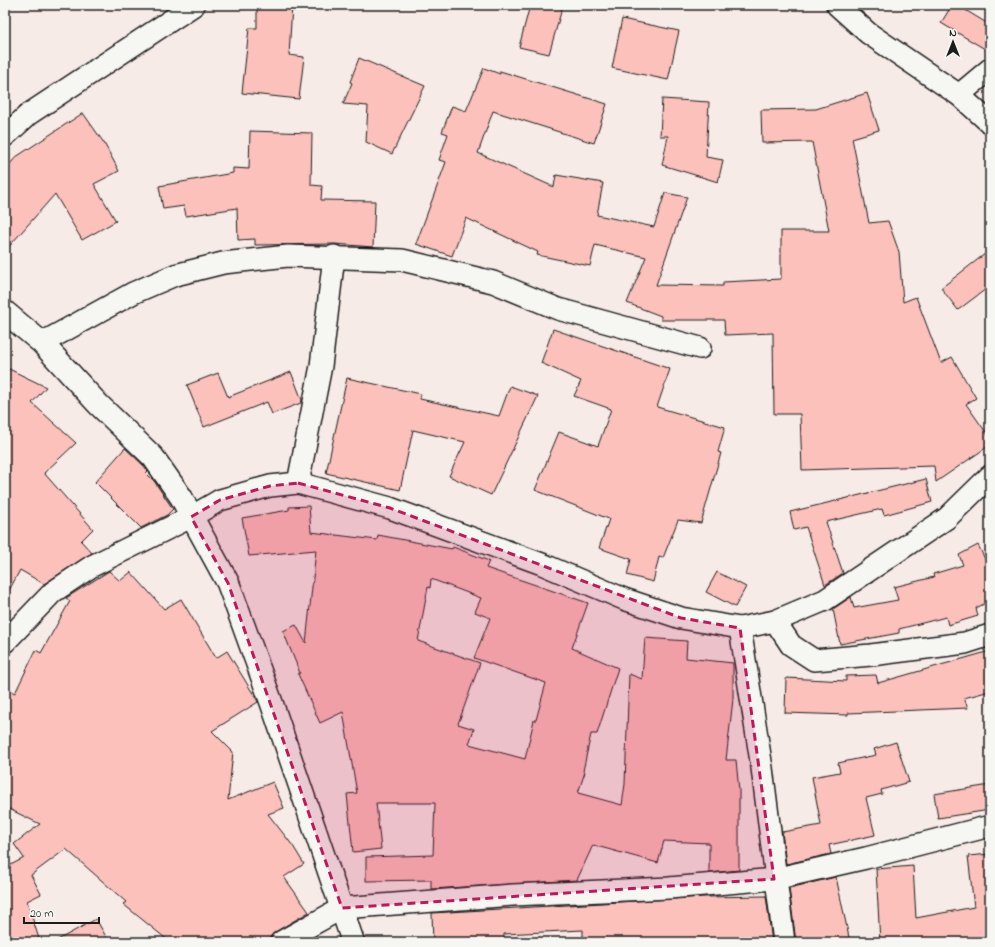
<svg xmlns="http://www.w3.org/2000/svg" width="995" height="947" font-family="'Indie Flower',sans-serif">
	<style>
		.building { fill: #fdc1bb; stroke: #1c1c1c; fill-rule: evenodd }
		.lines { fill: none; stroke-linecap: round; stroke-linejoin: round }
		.street-casing { stroke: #1c1c1c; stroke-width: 24 }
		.secondary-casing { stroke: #1c1c1c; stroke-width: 25 }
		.street { stroke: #f6f6f2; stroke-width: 21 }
		.secondary { stroke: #f6f6f2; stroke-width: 22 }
		.marked { fill: #c2185b; fill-opacity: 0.2; stroke: #c2185b; stroke-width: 3; stroke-dasharray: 8 5; stroke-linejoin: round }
	</style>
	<rect width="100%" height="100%" fill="#f7ebe7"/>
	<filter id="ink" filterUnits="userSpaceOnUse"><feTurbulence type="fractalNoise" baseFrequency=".025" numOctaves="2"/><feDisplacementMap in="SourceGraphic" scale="8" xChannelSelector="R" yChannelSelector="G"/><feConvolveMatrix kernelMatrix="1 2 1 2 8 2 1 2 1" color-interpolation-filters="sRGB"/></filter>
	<g filter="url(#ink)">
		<g class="building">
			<polygon points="257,5 292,5 289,55 304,57 299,99 242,93 249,28 257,28"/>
			<polygon points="530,5 563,5 549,54 519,47"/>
			<polygon points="952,5 957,5 990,25 990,52 941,23"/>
			<polygon points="622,19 679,31 668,80 612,68"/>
			<polygon points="359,58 425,86 392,154 366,142 368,106 343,104 352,83 350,82"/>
			<polygon points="484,68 500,74 500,71 607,104 594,143 493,111 478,153 554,187 556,175 603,183 597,215 654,227 665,193 687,197 656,285 723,286 723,282 781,279 781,231 829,231 812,142 762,143 761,110 816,109 867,93 879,130 852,138 869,223 888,221 899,252 903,302 916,297 941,363 952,357 976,398 966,404 990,438 990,445 936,482 934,466 802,470 800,414 774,414 773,333 725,335 724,320 661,320 661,316 627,303 646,257 595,245 590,266 537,255 538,252 466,218 452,256 416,244 446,162 439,160 448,134 442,132 452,106 466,111"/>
			<polygon points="662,99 709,102 706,157 723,160 718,182 662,165 668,136 660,136"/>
			<polygon points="83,113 104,143 119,171 94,184 116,221 82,240 55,194 5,251 5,170 16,157"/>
			<polygon points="250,131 312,133 311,185 322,186 321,200 375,201 373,247 335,244 255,245 255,239 238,240 237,208 186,216 184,206 163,209 159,186 233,173 233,168 249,169"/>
			<polygon points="990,250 990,286 958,310 941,288"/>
			<polygon points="553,329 670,369 657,407 725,427 718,452 721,453 701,523 678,520 663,558 659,557 653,582 627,575 631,559 599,548 609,519 535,490 559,432 598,446 611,409 574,396 581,381 541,363"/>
			<polygon points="5,367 46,387 32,403 76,443 44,473 93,529 81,541 92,553 44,584 20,570 5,598"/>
			<polygon points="291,372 302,400 301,403 272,414 267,402 204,427 187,385 218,373 228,397"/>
			<polygon points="347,378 421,394 420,399 499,416 510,386 538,396 491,495 449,476 465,442 413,430 400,490 326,473"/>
			<polygon points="125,448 143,465 148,471 146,473 154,481 173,509 167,515 141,528 95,482"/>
			<polygon points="926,479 932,502 884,515 882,509 826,522 843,573 825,585 806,527 794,530 790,512"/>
			<path d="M309,506L311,532L377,540L378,535L452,549L453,547L489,561L486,568L588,603L572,648L618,668L597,734H591L583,771L585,772L578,793L622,805L625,784L629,674L642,679L645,638L687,641L686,658L733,663V699L726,760H736L739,791V870L709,873V843L664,841L658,863L593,845L577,880L431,889V880L366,881V857L433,855L435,803H376L381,849L353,852L347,794L357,793L343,712L320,723L298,674L300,673L283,631L296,625L306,643L316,550L249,556L242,518L289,510V507ZM431,579L481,598L475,612L490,618L474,658L546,683L536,720H534L525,759L469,744L474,729L458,724L480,663L418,641L428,587L430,588Z"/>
			<polygon points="978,545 990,569 990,601 976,608 978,616 948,625 946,617 899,629 899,633 840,644 833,609 851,597 854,608 898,600 894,587 934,577 933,574 963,565 959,555"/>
			<polygon points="109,571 120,581 131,572 164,609 181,599 216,658 227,651 257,700 258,702 212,731 233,752 228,800 273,782 284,808 268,814 293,846 304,864 284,877 309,912 275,932 271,936 269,942 170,942 123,904 126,902 66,849 31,875 41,894 27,901 40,942 9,942 5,931 5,868 24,858 14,844 40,824 5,807 5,688 15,693 36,650 41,653 70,601 66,598"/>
			<polygon points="717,572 746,587 735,607 706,592"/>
			<polygon points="990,651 990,691 964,698 968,708 848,713 848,715 785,713 786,678 846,681 846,676 876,675 878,683"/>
			<polygon points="896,742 909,782 881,790 882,794 866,798 875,835 829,845 831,854 786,864 782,832 821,825 812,777 840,772 838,763 876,755 874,749"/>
			<polygon points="990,785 990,810 938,818 934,794"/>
			<polygon points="990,854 990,942 880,942 876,869 913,866 916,918 974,907 968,856"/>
			<polygon points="836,877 850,942 796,942 789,888"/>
			<polygon points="766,896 772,942 583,942 583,930 504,934 504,942 433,942 432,913 704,897"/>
			<polygon points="96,919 109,942 54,942"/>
		</g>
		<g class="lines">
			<g class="street-casing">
				<g id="street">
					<polyline points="837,5 868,33 959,95 990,123"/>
					<polyline points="959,95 990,69"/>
					<polyline points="5,136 29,114 194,5"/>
					<polyline points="42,343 133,293 175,275 223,263 288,256 402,260 493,282 558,309 700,348"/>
					<polyline points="298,483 321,366 334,256"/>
					<polyline points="775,621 791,645 814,660 871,655 965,643 990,635"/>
					<polyline points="740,628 762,768 784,942"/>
					<polyline points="5,642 53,592 92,566 191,517 220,500 270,486 298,483 390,508 542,564 624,599 681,618 740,628 775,621 825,600 947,518 990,476"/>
					<polyline points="281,942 342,908 513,895 669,888 774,879 866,858 990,826"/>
				</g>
			</g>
			<g class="secondary-casing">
				<polyline id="secondary" points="5,312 42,343 98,404 153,457 181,497 228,583 272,704 353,942"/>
			</g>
			<use href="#street" class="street"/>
			<use href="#secondary" class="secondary"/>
		</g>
	</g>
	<path class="marked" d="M298,483L390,508L681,618L740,628L774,879L342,908L228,583L191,517L220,500L270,486Z"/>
	<rect width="995" height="947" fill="none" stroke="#f6f6f2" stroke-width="20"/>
	<rect x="10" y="10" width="975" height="927" fill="none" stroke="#1c1c1c" stroke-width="1.5" filter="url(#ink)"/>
	<g transform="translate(953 42)" stroke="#f6f6f2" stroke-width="3" paint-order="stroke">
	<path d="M0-3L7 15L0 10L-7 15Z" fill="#1c1c1c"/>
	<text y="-6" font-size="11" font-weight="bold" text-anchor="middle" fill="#1c1c1c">N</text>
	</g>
	<path d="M24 917v6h75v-6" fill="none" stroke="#1c1c1c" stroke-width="2"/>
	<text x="30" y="917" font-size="12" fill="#1c1c1c" stroke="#f6f6f2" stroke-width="3" paint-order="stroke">20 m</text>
</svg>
